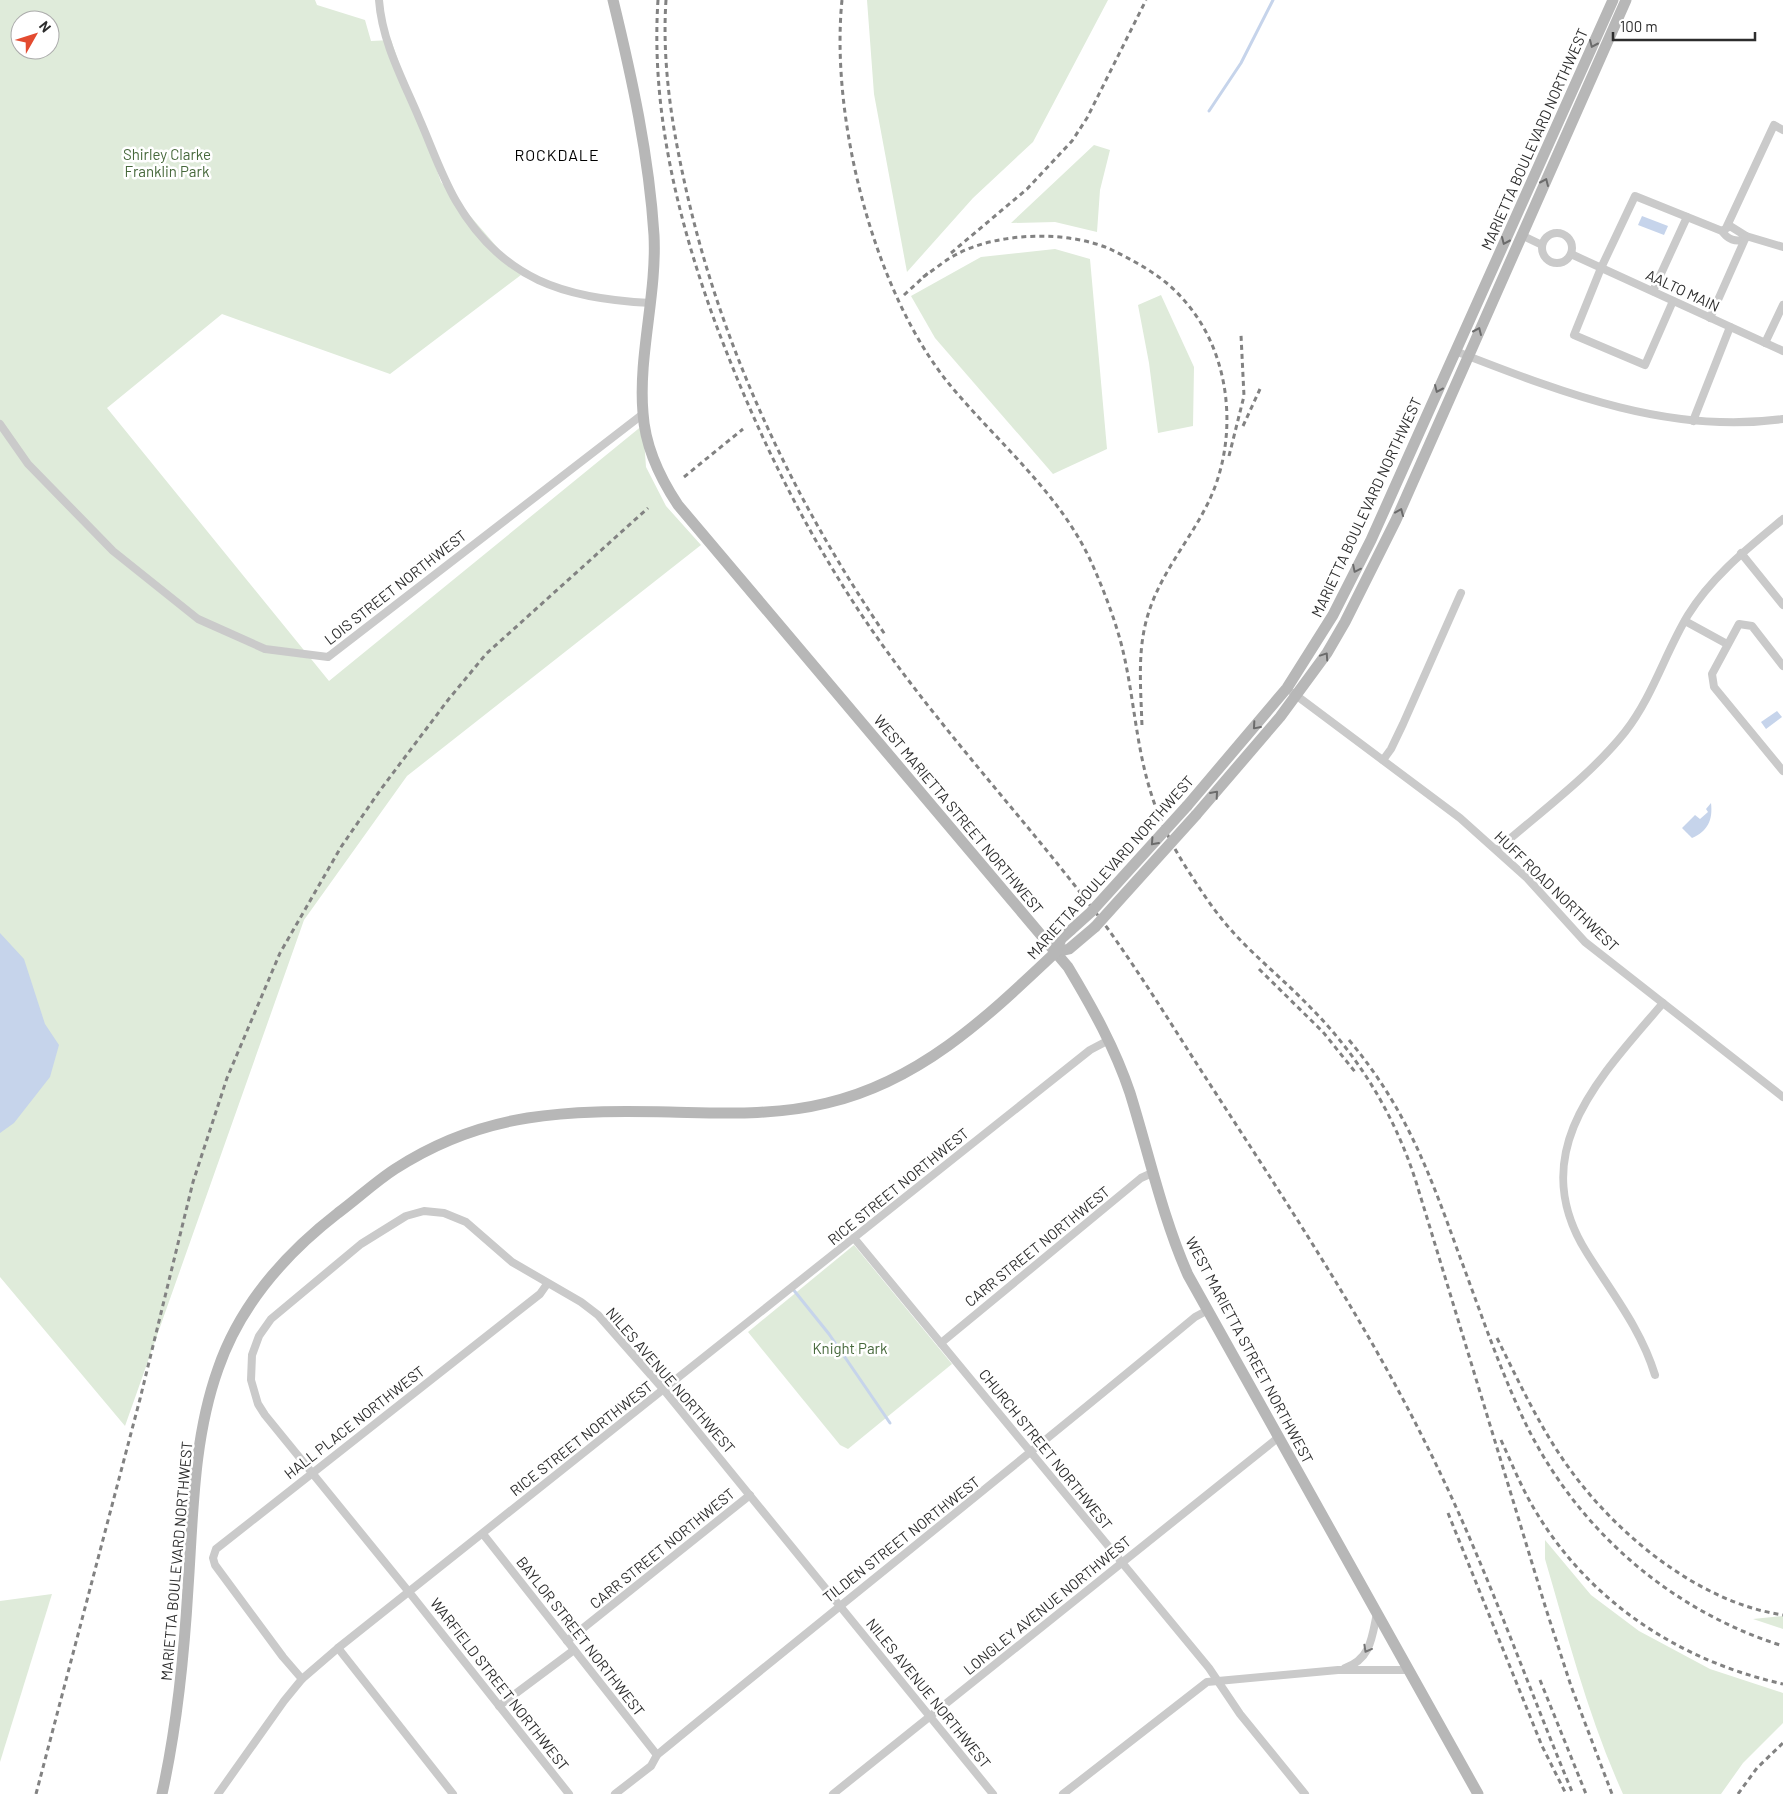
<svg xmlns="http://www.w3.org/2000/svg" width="1783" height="1794" font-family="Barlow,sans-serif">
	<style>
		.green { fill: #dfebda; fill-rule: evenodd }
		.water { fill: #c6d4eb }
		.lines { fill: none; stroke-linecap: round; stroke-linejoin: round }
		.stream { stroke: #c6d4eb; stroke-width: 3 }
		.street { stroke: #cacaca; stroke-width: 8 }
		.secondary { stroke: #b7b7b7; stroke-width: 11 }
		.rail { stroke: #828282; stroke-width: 3; stroke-dasharray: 5 4; stroke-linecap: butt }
		.secondary-bridge { stroke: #b7b7b7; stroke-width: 11 }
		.oneway { stroke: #6b6b6b }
		.oneway2 { stroke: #747474 }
		.labels { text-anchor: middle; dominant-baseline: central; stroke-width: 5; stroke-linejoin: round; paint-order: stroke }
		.street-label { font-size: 15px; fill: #2d2d2d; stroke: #fff }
		.park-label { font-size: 15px; fill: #46683b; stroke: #fff }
		.neighbourhood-label { font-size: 16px; letter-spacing: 1px; fill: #000; stroke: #fff }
	</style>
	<rect width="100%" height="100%" fill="#fff"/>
	<g class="green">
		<path d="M0,0H315L317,5L365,20L371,41L391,40L441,182L521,275L390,374L222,314L107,408L329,681L643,425L646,467L666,506L701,545L407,776L304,920L125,1426L0,1277ZM20,20H50V50H20Z"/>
		<polygon points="867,0 1108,0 1033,142 973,198 907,272 874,94"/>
		<polygon points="1094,145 1110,150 1100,190 1097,232 1055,222 1011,223"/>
		<polygon points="1055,249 1090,259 1107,449 1053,474 935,338 911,296 981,257"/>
		<polygon points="1161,295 1194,367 1193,426 1158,433 1149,363 1138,305"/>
		<polygon points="854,1245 952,1364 848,1449 840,1445 748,1332"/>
		<path d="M1545,1540L1591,1595L1639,1631L1710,1669L1783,1693V1723L1743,1763L1721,1794H1623C1589,1719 1568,1638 1545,1559Z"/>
		<polygon points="52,1594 0,1762 0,1601"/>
		<polygon points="1783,1616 1783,1629 1753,1619"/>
	</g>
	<g class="water">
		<polygon points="1642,216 1668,226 1664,235 1638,225"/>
		<polygon points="1777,711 1782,717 1766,729 1761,722"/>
		<path d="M1711,803C1713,820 1708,831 1692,838L1682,828L1695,815L1700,819L1708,812L1706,809Z"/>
		<polygon points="0,933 24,959 45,1024 59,1045 50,1077 14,1123 0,1133"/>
	</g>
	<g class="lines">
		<g class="stream">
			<polyline points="1209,111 1241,63 1273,0"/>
			<polyline points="792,1288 829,1334 890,1423"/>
		</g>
		<g class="street">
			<path d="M379,0C382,42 403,80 419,118C431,145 441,175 456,201C502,280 565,299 651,303"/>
			<polyline points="1727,226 1774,125 1783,130"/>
			<path d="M1730,226L1746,236L1745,239C1736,243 1727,239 1722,231Z"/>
			<circle cx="1557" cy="248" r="15"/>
			<polyline points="1521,235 1542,245"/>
			<polyline points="1746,236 1783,247"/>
			<polyline points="1571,254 1783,351"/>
			<polyline points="1653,291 1687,217"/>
			<polyline points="1673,301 1645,365 1574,335 1601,268 1635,196 1722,231"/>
			<polyline points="1710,318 1745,239"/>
			<polyline points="1765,343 1783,305"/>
			<path d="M1455,351C1561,392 1668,435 1783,419"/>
			<polyline points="1693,421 1730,327"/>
			<polyline points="0,424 28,464 113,551 198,619 265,649 328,657 643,414"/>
			<polyline points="1741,553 1783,605"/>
			<polyline points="1685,621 1727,644"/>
			<polyline points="1783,666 1752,626 1739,624 1712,674 1714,687 1783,771"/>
			<polyline points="1293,693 1460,818 1527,878 1585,942 1783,1097"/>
			<polyline points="1383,760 1391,749 1403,724 1461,593"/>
			<path d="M1497,850C1539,813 1590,776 1625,732C1653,696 1665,653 1688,615C1712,576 1748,548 1783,519"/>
			<polyline points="854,1238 1209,1668 1240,1714 1305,1794"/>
			<polyline points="941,1343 1141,1178 1152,1173"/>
			<path d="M1655,1375C1641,1329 1612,1293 1587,1253C1523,1152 1601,1076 1663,1003"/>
			<polyline points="483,1534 657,1755"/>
			<polyline points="567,1641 750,1495"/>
			<polyline points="338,1648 453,1794"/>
			<path d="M1345,1668C1371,1659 1372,1637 1377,1613"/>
			<polyline points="302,1679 283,1657 215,1565 213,1558 216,1549 540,1294 547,1284"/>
			<polyline points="499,1706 574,1650"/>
			<polyline points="218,1794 284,1701 302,1679 338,1648 1090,1050 1109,1040"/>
			<polyline points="569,1794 413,1597 265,1415 258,1404 251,1380 252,1355 259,1336 271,1319 361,1244 406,1216 424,1211 444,1213 466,1222 512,1262 581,1302 598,1315 664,1390 993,1794"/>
			<path d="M615,1794L651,1766L657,1755C836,1608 1017,1465 1195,1317L1208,1310"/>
			<polyline points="833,1794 1279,1437"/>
			<polyline points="1063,1794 1207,1682 1338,1670 1409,1670"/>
		</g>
		<g class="secondary">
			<path d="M613,0C632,78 649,156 654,235C657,294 638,356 643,413C645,446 660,478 678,505L1068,967C1092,1007 1115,1048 1130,1093C1149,1154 1162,1216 1188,1275L1478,1794"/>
			<polyline points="1187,806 1287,688 1333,615 1371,540 1613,0"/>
			<polyline points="1196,815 1280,717 1327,653 1345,622 1396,520 1626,0"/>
			<polyline points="1056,952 1069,949 1095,927"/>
			<path d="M162,1794C177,1726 184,1657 188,1588C193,1516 193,1439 218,1369C240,1305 285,1254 338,1213C357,1199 375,1182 395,1169C484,1111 568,1110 670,1112C722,1113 775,1116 827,1103C921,1081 988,1016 1056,952L1061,939L1071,930"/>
		</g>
		<g class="rail">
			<path d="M658,0C651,106 676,212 711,311C750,418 798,519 861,614C935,725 1029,822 1108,929C1138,971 1165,1014 1193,1058C1274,1184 1359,1309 1426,1444C1483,1557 1524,1677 1573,1794"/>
			<path d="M666,0C662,60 671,121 684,180C719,343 792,498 886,636"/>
			<path d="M842,0C830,118 874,293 950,385C999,444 1062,495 1093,566C1104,591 1114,617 1121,643C1133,689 1135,737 1148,783C1157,816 1172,847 1191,875C1203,894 1216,913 1231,930C1255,957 1284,980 1309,1006C1359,1056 1396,1117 1417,1185L1546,1609L1571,1686L1612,1794"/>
			<polyline points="951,253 1027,189 1072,141 1087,118 1146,0"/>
			<path d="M923,277C934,270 945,260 957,254C999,232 1069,230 1112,250C1138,263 1163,276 1183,299C1232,353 1240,440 1207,505C1188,543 1159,575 1147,618C1137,653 1141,690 1142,727"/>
			<polyline points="904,295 928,273"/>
			<polyline points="1243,426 1260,389"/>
			<polyline points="1229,456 1244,396 1241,335"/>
			<polyline points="684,477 743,429"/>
			<polyline points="1259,969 1323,1032 1356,1073"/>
			<path d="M1349,1040C1405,1107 1428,1169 1457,1249C1478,1305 1497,1362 1522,1416C1573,1526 1668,1610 1783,1646"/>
			<path d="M1497,1338C1517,1378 1536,1419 1560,1455C1608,1528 1695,1602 1783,1615"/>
			<path d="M1501,1440C1512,1464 1522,1489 1536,1512C1591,1603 1680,1661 1783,1684"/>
			<polyline points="1448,1513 1542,1746 1565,1792"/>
			<polyline points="1540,1680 1586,1794"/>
			<polyline points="36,1794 140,1399 193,1182 227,1078 280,953 341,847 381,789 448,700 486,654 648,508"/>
			<polyline points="1738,1794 1757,1768 1783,1743"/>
		</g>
		<g class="secondary-bridge">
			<polyline points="1095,927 1196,815"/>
			<polyline points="1071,930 1091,912 1187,806"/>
		</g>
	</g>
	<defs><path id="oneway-chevron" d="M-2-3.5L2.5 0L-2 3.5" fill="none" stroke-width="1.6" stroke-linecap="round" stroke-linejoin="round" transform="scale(1.25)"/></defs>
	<g class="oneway">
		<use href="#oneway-chevron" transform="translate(1593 44) rotate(114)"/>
		<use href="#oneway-chevron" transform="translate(1545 182) rotate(-66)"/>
		<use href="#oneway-chevron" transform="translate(1505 241) rotate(114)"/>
		<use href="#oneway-chevron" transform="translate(1478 331) rotate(-66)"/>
		<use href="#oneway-chevron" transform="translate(1438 389) rotate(114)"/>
		<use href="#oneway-chevron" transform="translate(1400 512) rotate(-67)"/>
		<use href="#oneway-chevron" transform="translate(1356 569) rotate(116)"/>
		<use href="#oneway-chevron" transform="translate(1325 656) rotate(-56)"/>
		<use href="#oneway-chevron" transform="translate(1256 726) rotate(131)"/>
		<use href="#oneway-chevron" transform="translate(1215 794) rotate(-49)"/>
		<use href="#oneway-chevron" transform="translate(1154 842) rotate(132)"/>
	</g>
	<use class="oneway2" href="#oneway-chevron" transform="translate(1367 1649) rotate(119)"/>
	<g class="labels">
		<g class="street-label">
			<text transform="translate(1534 139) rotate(-66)">MARIETTA BOULEVARD NORTHWEST</text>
			<text transform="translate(1683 290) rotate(25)">AALTO MAIN</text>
			<text transform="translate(1366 507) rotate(-65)">MARIETTA BOULEVARD NORTHWEST</text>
			<text transform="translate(395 587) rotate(-38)">LOIS STREET NORTHWEST</text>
			<text transform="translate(959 814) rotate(50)">WEST MARIETTA STREET NORTHWEST</text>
			<text transform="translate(1110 867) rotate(-48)">MARIETTA BOULEVARD NORTHWEST</text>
			<text transform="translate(1557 891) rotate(44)">HUFF ROAD NORTHWEST</text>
			<text transform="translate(898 1186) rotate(-39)">RICE STREET NORTHWEST</text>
			<text transform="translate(1037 1246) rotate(-39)">CARR STREET NORTHWEST</text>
			<text transform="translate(1250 1350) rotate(62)">WEST MARIETTA STREET NORTHWEST</text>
			<text transform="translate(671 1380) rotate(49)">NILES AVENUE NORTHWEST</text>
			<text transform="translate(354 1422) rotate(-38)">HALL PLACE NORTHWEST</text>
			<text transform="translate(581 1438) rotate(-38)">RICE STREET NORTHWEST</text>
			<text transform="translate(1046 1449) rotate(51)">CHURCH STREET NORTHWEST</text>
			<text transform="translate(901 1539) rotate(-38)">TILDEN STREET NORTHWEST</text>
			<text transform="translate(662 1548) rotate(-39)">CARR STREET NORTHWEST</text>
			<text transform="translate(176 1561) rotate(-85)">MARIETTA BOULEVARD NORTHWEST</text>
			<text transform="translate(1047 1605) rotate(-39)">LONGLEY AVENUE NORTHWEST</text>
			<text transform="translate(581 1636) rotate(52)">BAYLOR STREET NORTHWEST</text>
			<text transform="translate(500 1684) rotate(52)">WARFIELD STREET NORTHWEST</text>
			<text transform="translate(929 1693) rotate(51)">NILES AVENUE NORTHWEST</text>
		</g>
		<g class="park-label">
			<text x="167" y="154">Shirley Clarke<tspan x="167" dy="17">Franklin Park</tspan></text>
			<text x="850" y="1348">Knight Park</text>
		</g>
		<g class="neighbourhood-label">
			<text x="557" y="154">ROCKDALE</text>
		</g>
	</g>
	<g transform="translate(35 35) rotate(51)"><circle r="24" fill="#ffffff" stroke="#ababab"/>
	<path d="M0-4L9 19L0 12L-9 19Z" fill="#e34b30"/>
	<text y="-8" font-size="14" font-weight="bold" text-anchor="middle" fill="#2d2d2d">N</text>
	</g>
	<path d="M1613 32v8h142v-8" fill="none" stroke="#2d2d2d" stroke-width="2.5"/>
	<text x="1620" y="32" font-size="15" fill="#2d2d2d" stroke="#ffffff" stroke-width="4" paint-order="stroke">100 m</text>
</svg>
